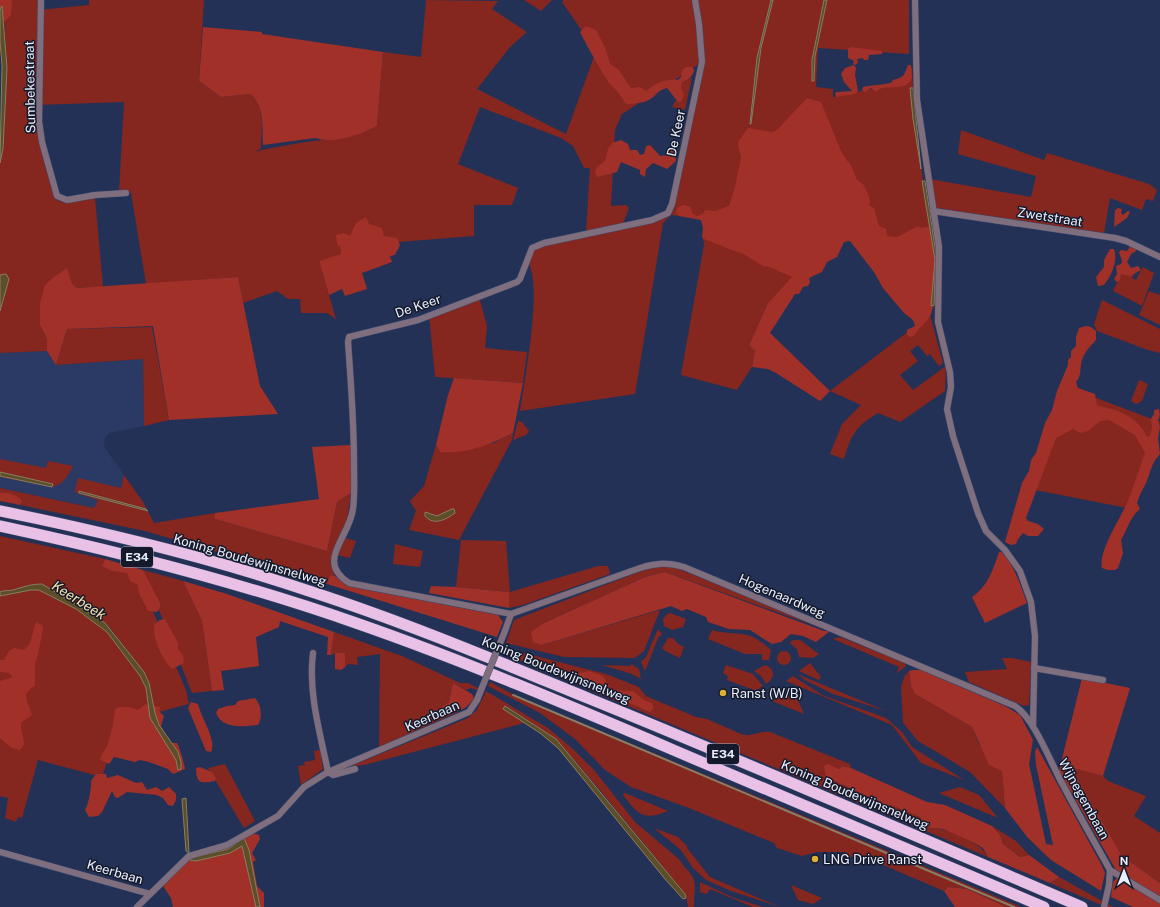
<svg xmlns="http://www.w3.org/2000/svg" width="1160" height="907" font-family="'Public Sans',sans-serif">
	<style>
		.built { fill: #2b3a65 }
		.green { fill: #85261f }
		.forest { fill: #a13128 }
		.water { fill: #5d4e27; stroke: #877e67 }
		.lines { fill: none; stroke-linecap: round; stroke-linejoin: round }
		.stream { stroke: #877e67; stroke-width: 2 }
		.street-casing { stroke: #434f71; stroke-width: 7 }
		.highway-casing { stroke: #434f71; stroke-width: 12 }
		.street { stroke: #7f6f7e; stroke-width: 6 }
		.highway { stroke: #e9c0e6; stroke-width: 11 }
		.street-bridge-casing { stroke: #434f71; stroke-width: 7; stroke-linecap: butt }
		.street-bridge { stroke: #7f6f7e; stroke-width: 6 }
		.poi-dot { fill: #ddb133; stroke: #141a2b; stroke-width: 1.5 }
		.labels { text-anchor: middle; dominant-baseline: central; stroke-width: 3; stroke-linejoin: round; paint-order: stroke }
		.shield { fill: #141a2b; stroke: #a8aebd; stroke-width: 1 }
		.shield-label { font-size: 12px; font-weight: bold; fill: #e8eefc }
		.street-label { font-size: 13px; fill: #e8eefc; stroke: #141a2b }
		.poi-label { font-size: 13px; fill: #e8eefc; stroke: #141a2b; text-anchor: start }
		.water-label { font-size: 14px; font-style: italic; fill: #f7e2ad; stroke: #141a2b }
	</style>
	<rect width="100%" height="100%" fill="#243156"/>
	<polygon class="built" points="47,351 56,365 143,359 144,426 109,433 105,438 104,447 124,475 121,488 80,494 98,500 95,508 0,488 0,353"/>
	<g class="green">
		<path d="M11,0H39V10L89,5V0H204L199,81L221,97L250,94C266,107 261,129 261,148L256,152L261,150C278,147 296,143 313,141C336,138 356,137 377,126L383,52L421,57L426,0L498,1L492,9L527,32L510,47L477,89L566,134L596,51L562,2L564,0H909V54L818,48L816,87L833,89V97L910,81V68H912L913,88L910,89L913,119L931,228L882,242L737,191L730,209L705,219L671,215L663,223L635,394L520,411C524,383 544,281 527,261L531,253L538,247L654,222L669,215L699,64L622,114L615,130L611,206L626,205L629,208L623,224L586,232L590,168H584L573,146L561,138L480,107L458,164L518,188L512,205H474V236L386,243L319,261L336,319L327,313H301L300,299H288L277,291L243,303L238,277L146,284L131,193L128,191L119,192L124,102L37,105L54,198C64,207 83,199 95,197L103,287L77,288L72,284L40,325L47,339V351L0,353V163L3,149L7,68L4,18Z"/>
		<polygon points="524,0 552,0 541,11"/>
		<polygon points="692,78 685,110 672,107 676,100 678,102 684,94 680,88 682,82"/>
		<polygon points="961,130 1044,160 1047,153 1149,184 1157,190 1153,201 1146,199 1142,210 1110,198 1104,233 936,208 930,179 1031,197 1036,176 958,154"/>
		<polygon points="703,238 764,259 793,277 768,303 749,345 755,351 752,367 737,390 681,375 704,245"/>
		<polygon points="1143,267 1154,273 1142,306 1113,291 1124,268 1135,273 1132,278 1136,280"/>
		<polygon points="1149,291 1160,295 1160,325 1139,315"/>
		<polygon points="479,296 487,326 485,348 527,352 523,383 435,377 429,315"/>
		<polygon points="1102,300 1160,329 1160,353 1148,350 1097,331 1094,324"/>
		<path d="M930,315L943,363L939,366L930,354L927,356L918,345L910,351L918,361L900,375L913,390L946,366L945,391L900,422L878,413C856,426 851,435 844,459L830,454L842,424L861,405L830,391Z"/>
		<polygon points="152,327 169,420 144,426 143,359 56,365 67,329"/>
		<polygon points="1139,380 1148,384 1142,401 1136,404 1131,401"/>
		<polygon points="1062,385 1160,422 1127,508 1025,488"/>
		<polygon points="518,421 522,422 529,431 526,435 513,440"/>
		<polygon points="513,433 512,440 459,540 409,530 416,511 410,501 424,486 436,445 440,452 494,443"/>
		<path d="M0,459L46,468L48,461L73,466C69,475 63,484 53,487L0,477Z"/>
		<polygon points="124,475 143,502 154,523 215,513 215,519 327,551 337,502 351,493 347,522 330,562 335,576 330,575 327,584 145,531 20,505 22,501 15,496 0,493 0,488 94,508 98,500 76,493 75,490 78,478 121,488"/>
		<path d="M0,536L105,559L102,566L133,574L142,585L186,690L189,704L155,713C150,678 144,672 123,645C117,638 112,629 105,623C87,609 65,601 47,588L46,594L76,609L107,632L140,676L146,688L150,716L111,750L102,777L38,760L22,818L18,817L16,822L5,818L8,798L0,796Z"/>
		<polygon points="345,538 356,541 350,558 337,555"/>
		<polygon points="461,540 506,541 510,592 598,566 608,566 610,574 523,605 509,608 509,592 456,587"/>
		<polygon points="395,544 423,551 420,567 393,564"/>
		<polygon points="661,566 672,566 830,631 665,572 645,577 544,623 542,645 660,610 644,651 635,658 564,657 506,643 514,620 649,568"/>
		<polygon points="143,570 183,581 202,621 212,691 192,693"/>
		<polygon points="670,613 686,619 683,627 672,630 664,626 663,619 667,614"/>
		<polygon points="658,629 662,634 658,638 645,671 641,662 646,657"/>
		<path d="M712,630C724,634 735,632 747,635C756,637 764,644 771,650L769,660H762V654H745L708,639Z"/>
		<polygon points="334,632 402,656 460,683 468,683 478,688 477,690 471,688 466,690 453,683 449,702 444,712 458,712 379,747 380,654 357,657 358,665 348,664 345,667 345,653 335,653 331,655"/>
		<polygon points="840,637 905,663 906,666 897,673 899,667 833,639"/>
		<polygon points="668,638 673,638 678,644 684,647 680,658 665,651 662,648"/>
		<polygon points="796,640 800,640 819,654 813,658 799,657 797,649 790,643 791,641"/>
		<path d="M504,648L606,674L639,687L646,696L696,717L707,719L741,734C752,738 760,730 770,732L850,764L851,768L842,766L839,769L834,768L827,777L887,806L891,805L920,817L925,827C946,828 977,838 988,857L502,653Z"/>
		<circle cx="784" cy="658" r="7"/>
		<polygon points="1002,658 1012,658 1031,662 1029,705 1024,706 969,682 965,672 1007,669"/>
		<polygon points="810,663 821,677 819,680 799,671"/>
		<polygon points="631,664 639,669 641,679 632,674 602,665 630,666"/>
		<polygon points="726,665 753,674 763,686 757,690 754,690 727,680 728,676 723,673"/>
		<path d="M765,665C776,669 775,678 766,684L761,676L754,671Z"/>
		<polygon points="909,671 911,686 915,694 972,727 979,744 1002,771 1005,808 970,772 918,741 903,723 901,686 905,675"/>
		<polygon points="797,674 886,711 833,694 805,680"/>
		<polygon points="793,676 822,695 886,718 902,732 912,747 964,780 921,763 892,725 786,681"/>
		<polygon points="490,682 512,694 1021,907 1006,907 967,889 948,887 944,891 862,856 849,857 845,852 817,852 802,856 777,848 774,843 689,808 631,787 605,770 575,739 540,713 488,686"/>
		<path d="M486,691L548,728L573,749L594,770L635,822L680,860C683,867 691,872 693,878C697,888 693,897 694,907H688L686,895L599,789L556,739L506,706L503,709L524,723L364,765L354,766L353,765L468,718L477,710Z"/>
		<polygon points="782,695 797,698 804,714 772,701"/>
		<polygon points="320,750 323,769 301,785 298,766 305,765 304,762 315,760 314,751"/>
		<polygon points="225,764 255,821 244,828 208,768"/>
		<polygon points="1069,766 1103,776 1108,781 1146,796 1134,816 1160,833 1160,883 1122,856"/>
		<polygon points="960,787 979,795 998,818 939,793"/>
		<path d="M624,793H625L668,811C644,821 638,815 623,795Z"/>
		<polygon points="992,826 1016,841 1029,855 1020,857 1003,844 1000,835"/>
		<polygon points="654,828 678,837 687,846 687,848 710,877 780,907 731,891 706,880 693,868 681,850"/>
		<polygon points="1059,877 1113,907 1106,907 1050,883"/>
		<polygon points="700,882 734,898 763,907 753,907 710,889 707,894 700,892"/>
		<polygon points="791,885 822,898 813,904 798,900"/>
	</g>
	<g class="forest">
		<polygon points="0,0 12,0 11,15 5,21 0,22"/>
		<path d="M586,26L596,30L605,47L610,64L619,70L631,88L640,87L646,91C655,84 666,78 678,80L681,77L682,70L686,67H692L694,70C693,77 688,80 682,82L681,88L684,94L682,101L678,102L667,88C654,91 656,101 638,103C633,103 631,106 625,103C621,95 616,90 610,84C607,82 581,35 580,32Z"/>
		<path d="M203,27L262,32V34L383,52L377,126C360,135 334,144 315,138L263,145C262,127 265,106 250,94L221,97L199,81Z"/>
		<polygon points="851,47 882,51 882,54 869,55 868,60 864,60 863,58 857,59 858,62 856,65 853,64 854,61 848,58 848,49"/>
		<polygon points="854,65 856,68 855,75 858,91 855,94 836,97 835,93 837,92 852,91 844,82 841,74 845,68"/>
		<path d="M908,65H911L912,78C905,94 884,82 876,92L871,88L865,92L862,90L863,87C872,85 881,85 891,83L893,80C904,77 904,76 908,65Z"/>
		<path d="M807,98L821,102L841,151L848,162L850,163L857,180L863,184L868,194L870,201L869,205L874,208L879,226L886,229L887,236L897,237L918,226L921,228L932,226L938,232L936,304C931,308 933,311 930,316C926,323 918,328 914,336L911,337L907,335V330L915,326L913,320L904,313L883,288L874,272L850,241L844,242L837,257L827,262L822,272L809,278L810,282L808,286L803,287L799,294H795L770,333L830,391L820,401L776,373L768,369L752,367L755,351L749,345L768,303L792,277L767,266L765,267L745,255L704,239L702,237L703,228L701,220L679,216L676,213L677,208L683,205L690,206L693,214L697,216L704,213L705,210L715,211L729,206L735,187L741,157L738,145L739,140L748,128L772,132L777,130Z"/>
		<polygon points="621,140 628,144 630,150 637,150 640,155 644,154 646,146 650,145 660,156 667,155 670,150 675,151 676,161 667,169 653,163 646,169 645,177 640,174 640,170 621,162 617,172 597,177 595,172 597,167 605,161 608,149 612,143"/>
		<polygon points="1118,208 1122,209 1121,213 1123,215 1128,211 1130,212 1127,218 1114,227 1115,210"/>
		<polygon points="366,217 369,224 382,228 384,236 397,238 400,245 395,255 390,256 392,262 362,273 367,289 345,296 342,289 329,295 319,261 341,254 341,248 337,244 336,235 344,233 350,236 356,223"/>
		<polygon points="1131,245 1136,247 1136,251 1131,254 1127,262 1131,268 1138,266 1141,270 1130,276 1121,274 1120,280 1117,282 1114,279 1117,274 1116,266 1121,264 1122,261 1119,252 1121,250 1127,251"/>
		<path d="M1110,249H1114C1118,261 1112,275 1104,285L1098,286L1096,277L1104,267V260Z"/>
		<polygon points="67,268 72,284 77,288 238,277 260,386 278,414 169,420 153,326 67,329 56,365 47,351 47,339 40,325 40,303 45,285 54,277"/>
		<path d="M1086,326L1091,327L1096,331V340C1089,348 1083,353 1081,364C1080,371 1081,376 1076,382L1078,388L1095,394L1097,406C1118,409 1138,417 1147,437L1150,436L1152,427L1151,419L1154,414V410L1159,409C1160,413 1160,417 1158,420L1160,427L1158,438L1160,454C1151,463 1151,472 1146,483C1143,489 1139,495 1137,503L1140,509C1130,517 1127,530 1121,540L1123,553L1118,568L1115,570H1108L1102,568C1098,552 1120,519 1127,503C1134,486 1139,469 1145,453L1135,435L1109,420L1100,421L1088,431L1080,433L1073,429L1056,438L1026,518L1028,521L1038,524L1044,529L1038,536H1028L1023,533L1018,539L1016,544L1011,545L1005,542L1022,483L1029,471L1031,460L1036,453L1045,423L1052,410L1057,391L1068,365V360L1071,357V351L1076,346V337L1079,328Z"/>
		<path d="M454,378L523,383L513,433C492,444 464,455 440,452L436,445L448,395Z"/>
		<polygon points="351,445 351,493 337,502 327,551 215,519 215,513 319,499 312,447"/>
		<path d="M0,493C7,492 18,495 22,501L20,505L0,501Z"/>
		<path d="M999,552H1002C1015,567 1020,584 1027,603L985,623L972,597C988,586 993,570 999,552Z"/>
		<polygon points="105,559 143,570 160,603 160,608 157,612 148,611 139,593 138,585 130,581 127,573 112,571 102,566"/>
		<polygon points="665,572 824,631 830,631 816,642 803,636 791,634 781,642 772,644 750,630 729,629 708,622 706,617 687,609 682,611 671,606 542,645 533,642 531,632 544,623 645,577"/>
		<polygon points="330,575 335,576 347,586 498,615 503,622 497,637 327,584"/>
		<polygon points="183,581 227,594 334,632 331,655 327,655 328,637 280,621 279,627 256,637 259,666 221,671 224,690 212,691 202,621"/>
		<polygon points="431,586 456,587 509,592 509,608 429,593"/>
		<path d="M165,619L178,643V649L183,655L184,663L172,669C162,658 153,640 154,625L160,620Z"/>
		<path d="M36,622L42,625L43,629L37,659L35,662V686C19,694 29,703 32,715L21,723C20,731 24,737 24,745L20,750L12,748L0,738V681L13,677L9,673L0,672V660H4L9,651L14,648L24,650L30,643Z"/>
		<polygon points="335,653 345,653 345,667 341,670 335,669"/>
		<polygon points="913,670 921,670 1005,706 1020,715 1033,740 1029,764 1046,844 1053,845 1036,765 1035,752 1037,747 1101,864 1105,873 1101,891 1051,860 1028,838 1005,808 1002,771 989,765 972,727 915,694 911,686 909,671"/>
		<polygon points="589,671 603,676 611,690 633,691 644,700 652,703 654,708 650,712 575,679 576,674"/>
		<polygon points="1082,678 1130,688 1103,776 1070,767 1122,856 1160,883 1160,896 1116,870 1059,771"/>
		<path d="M453,683L472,694L474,698C465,711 459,712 444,712L442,707L449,702Z"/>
		<path d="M255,698C261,705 263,716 258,725C243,726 223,730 216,713L218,709L227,706L235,705L238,701Z"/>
		<path d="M191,702L198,704C201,718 217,740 211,752L206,751L188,708Z"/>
		<path d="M146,704L160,707L159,711L164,716L161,726L170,743H177C180,749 184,762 185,769L173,774L168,769L149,762L140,760L135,762L114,757L109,764L100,760C101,754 104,752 107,746C111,735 114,721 115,709C122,705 131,707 138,710Z"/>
		<polygon points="827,764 839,769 842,766 851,768 927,802 945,805 992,826 1000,835 1003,844 1020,857 1029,855 1059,877 1050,883 988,857 983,848 973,842 943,829 925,827 920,817 891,805 887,806 827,777 825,773 824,766"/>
		<path d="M200,767L212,772L216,778L215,781C202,783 196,785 196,768Z"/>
		<path d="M96,774H106L107,778L118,775L136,783L142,782L147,790L156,787L162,791L169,787L176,794V800L173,806L168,805L163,798L157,795L127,792L118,798L115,797L112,791L102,812L98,816L89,817L85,810C88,806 92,786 91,781Z"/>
		<polygon points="253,833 259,835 260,839 252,853 256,860 253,862 257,886 264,893 264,907 173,907 171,898 163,886 191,858 228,847"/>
		<polygon points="1117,878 1160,903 1160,907 1133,907 1111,897 1113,882"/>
		<polygon points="948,887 967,889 1006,907 955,907 944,891"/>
	</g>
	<g class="water">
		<polygon points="771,0 773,0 761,48 751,124 750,124 757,58"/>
		<polygon points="824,0 827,0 815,56 814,81 812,81 812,60"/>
		<polygon points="2,6 7,68 3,149 0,163 2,65 0,42 0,9"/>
		<polygon points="910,88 913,88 921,169 913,119"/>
		<polygon points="922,181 925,181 936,253 934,305 931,306 935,260"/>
		<polygon points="6,274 9,279 0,311 0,275"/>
		<polygon points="0,472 53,484 52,487 0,476"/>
		<polygon points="79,491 146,509 148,511 79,493"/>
		<path d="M452,509H454L455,513C445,520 434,526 425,516V512L437,516Z"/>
		<path d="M42,584L77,605L105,623L144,672L149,683L155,713L159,725L178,752L181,762V769L178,770L176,760L150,718L146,688L140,676L107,632L76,609L39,590H31L0,596V592C4,590 9,591 13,590C23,587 31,584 42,584Z"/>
		<polygon points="505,706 556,739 685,894 686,898 683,899 665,879 558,748 540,733 503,709"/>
		<polygon points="186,798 189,853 186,851 182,799"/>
		<polygon points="244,838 249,850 260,907 256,907 242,846 230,853 196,861 190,860 191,858 228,849"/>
	</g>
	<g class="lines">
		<polyline class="stream" points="513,695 1014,907"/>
		<g class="street-casing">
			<g id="street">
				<polyline points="41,0 39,121 42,142 57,196 67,200 95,195 126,193"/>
				<path d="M695,0L699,24L702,62L672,204L668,213L652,220L544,243L532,248L520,279L517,282L418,320L349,337L348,342C351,382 354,422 354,463C354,478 355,494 353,509C349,539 315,561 349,583L511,614L640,568C656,563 668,562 684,567L1015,706C1035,719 1051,764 1064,787C1079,815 1095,843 1110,870L1109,885L1104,907"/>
				<polyline points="915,0 917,100 939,247 938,322 950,372 951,387 947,409 953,436 978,513 986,531 1005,550 1020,571 1031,602 1035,636 1033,726"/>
				<polyline points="933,211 1115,238 1126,241 1160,257"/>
				<polyline points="505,631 511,614"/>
				<path d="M313,653C308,693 320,732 328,772"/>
				<polyline points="1034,668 1103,680"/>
				<polyline points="328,772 333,775 355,769"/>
				<polyline points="0,852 150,894"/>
				<polyline points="1110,870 1160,900"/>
				<polyline points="137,907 189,856 227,845 278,816 304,787 328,772 469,712 477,700"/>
			</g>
		</g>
		<g class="highway-casing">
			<g id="highway">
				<path d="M0,511C104,532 208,557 309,591C405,622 497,661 590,699C755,766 918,837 1082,907"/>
				<path d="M0,526C121,552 239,582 356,623C474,664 589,714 704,763C817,811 930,859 1044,907"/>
			</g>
		</g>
		<use href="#street" class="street"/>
		<use href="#highway" class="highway"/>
		<g class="street-bridge-casing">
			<polyline id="street-bridge" points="477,700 505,631"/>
		</g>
		<use href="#street-bridge" class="street-bridge"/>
	</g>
	<g class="poi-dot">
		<circle cx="723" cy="693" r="4"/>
		<circle cx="815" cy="859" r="4"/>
	</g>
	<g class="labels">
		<g class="shield">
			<rect x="121" y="547" width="32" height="20" rx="3"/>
			<rect x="707" y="744" width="32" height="20" rx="3"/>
		</g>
		<g class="shield-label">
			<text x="137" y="557">E34</text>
			<text x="723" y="754">E34</text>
		</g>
		<g class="street-label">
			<text transform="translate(30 87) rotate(-91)">Sumbekestraat</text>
			<text transform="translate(676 133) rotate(-78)">De Keer</text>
			<text transform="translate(1050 217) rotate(9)">Zwetstraat</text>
			<text transform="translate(418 306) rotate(-19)">De Keer</text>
			<text transform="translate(250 560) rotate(16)">Koning Boudewijnsnelweg</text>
			<text transform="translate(782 596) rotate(23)">Hogenaardweg</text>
			<text transform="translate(556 670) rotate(22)">Koning Boudewijnsnelweg</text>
			<text transform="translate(432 716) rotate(-24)">Keerbaan</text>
			<text transform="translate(855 795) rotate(23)">Koning Boudewijnsnelweg</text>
			<text transform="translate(1084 799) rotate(61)">Wijnegembaan</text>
			<text transform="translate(115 872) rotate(16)">Keerbaan</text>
		</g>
		<g class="poi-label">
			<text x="731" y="693">Ranst (W/B)</text>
			<text x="823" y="859">LNG Drive Ranst</text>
		</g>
		<g class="water-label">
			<text transform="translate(79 600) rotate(32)">Keerbeek</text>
		</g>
	</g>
	<g transform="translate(1124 871)" stroke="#141a2b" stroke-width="3" paint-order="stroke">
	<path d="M0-3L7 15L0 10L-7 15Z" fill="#e8eefc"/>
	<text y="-6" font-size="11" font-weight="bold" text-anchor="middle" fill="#e8eefc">N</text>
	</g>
</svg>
